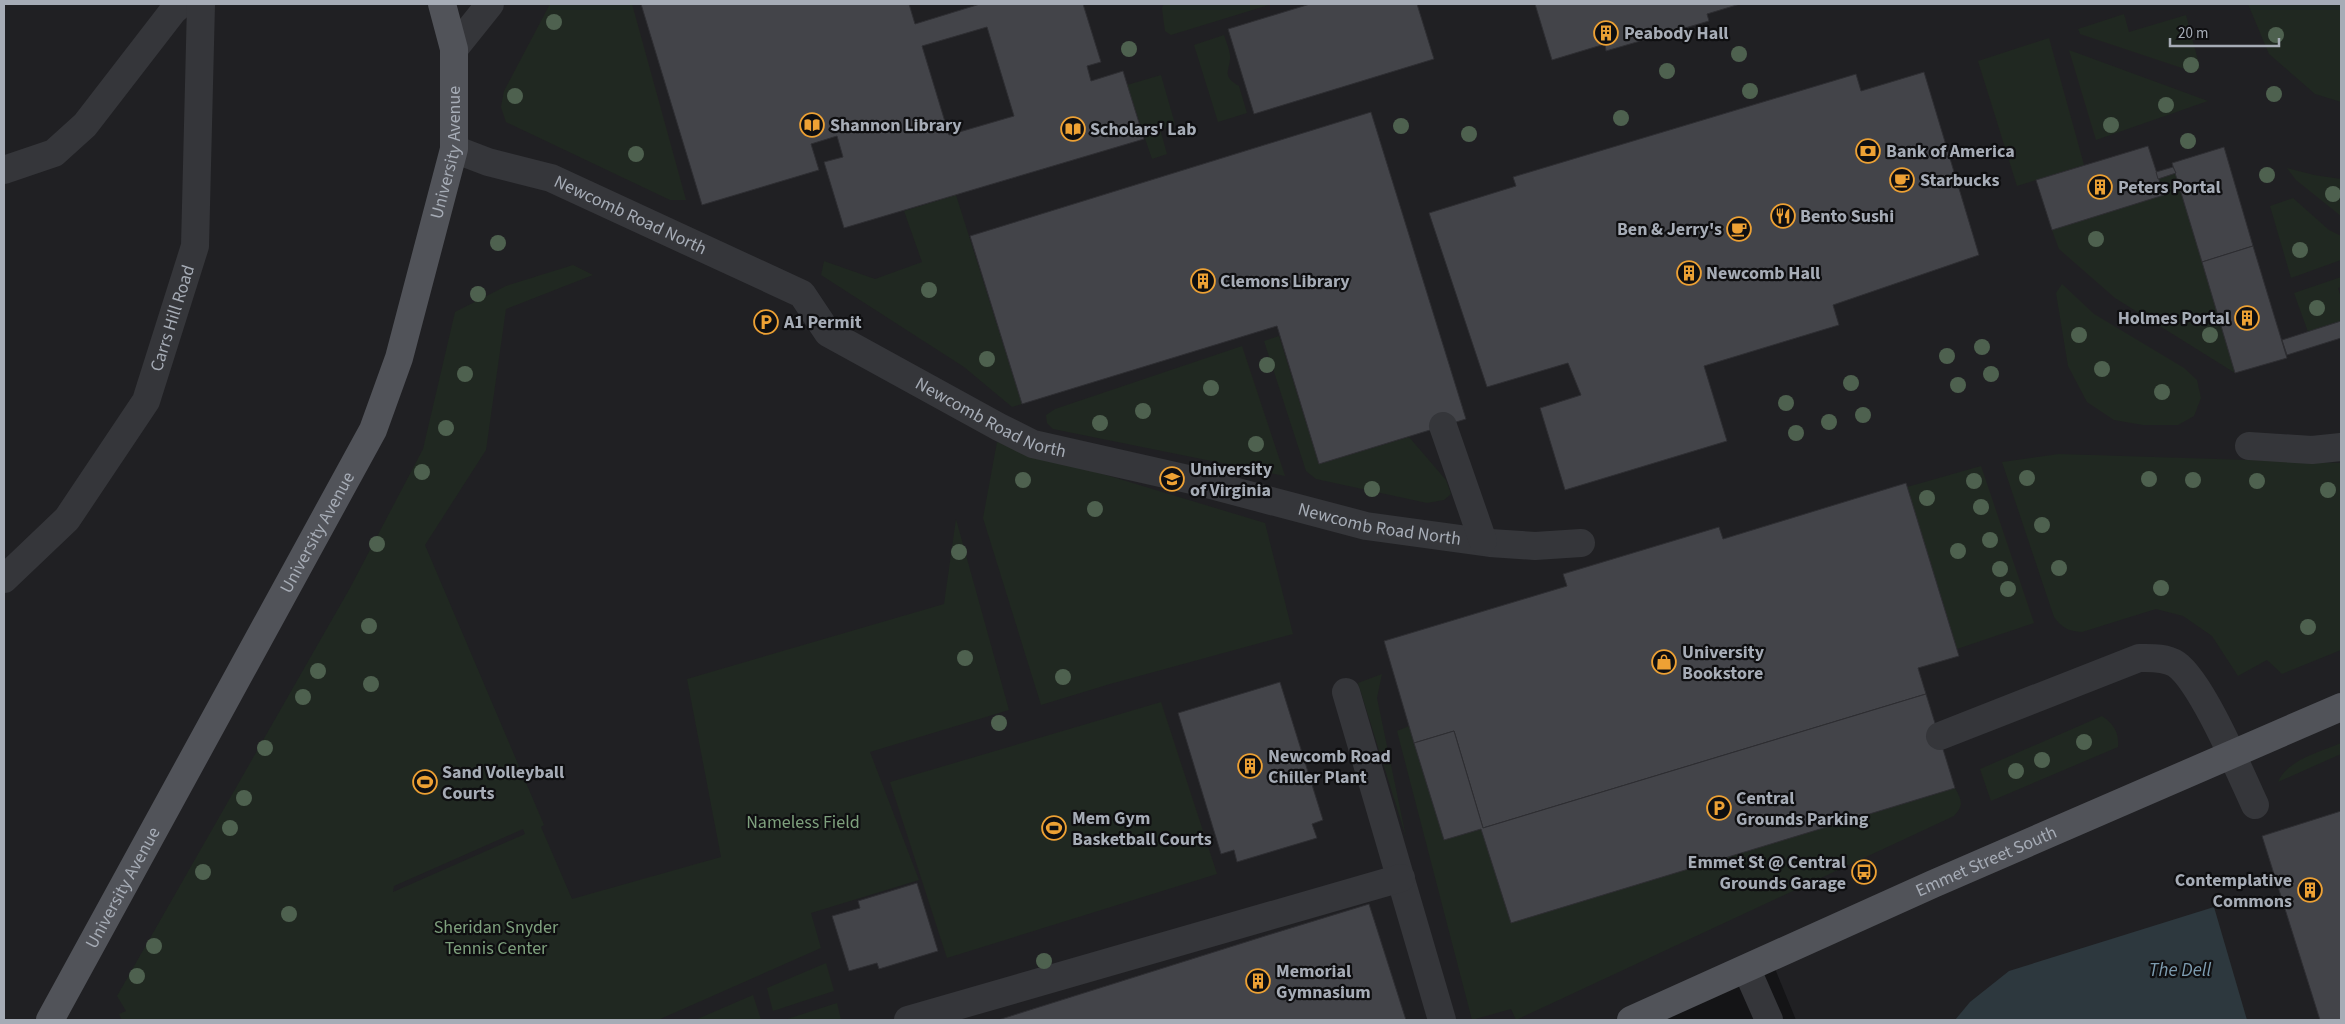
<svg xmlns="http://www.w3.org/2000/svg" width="2345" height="1024" font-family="'Source Sans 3',sans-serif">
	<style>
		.built { fill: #202023 }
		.green { fill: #202821; fill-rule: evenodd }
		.water { fill: #2d383e }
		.building { fill: #434449; stroke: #2e2e32; fill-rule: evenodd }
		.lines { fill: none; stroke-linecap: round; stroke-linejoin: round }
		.minor { stroke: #35363a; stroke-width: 28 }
		.major { stroke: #515359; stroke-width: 28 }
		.tree { fill: #4e614f }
		.labels { text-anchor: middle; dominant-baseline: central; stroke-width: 4.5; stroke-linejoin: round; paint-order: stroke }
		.poi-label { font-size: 18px; font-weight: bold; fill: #a6acb6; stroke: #0f0f11; text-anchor: start }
		.street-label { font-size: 18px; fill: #a6acb6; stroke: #0f0f11 }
		.park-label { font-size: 18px; fill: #7ea07d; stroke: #0f0f11 }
		.water-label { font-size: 19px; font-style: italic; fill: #7d9cb0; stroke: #0f0f11 }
	</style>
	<rect width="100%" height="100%" fill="#141416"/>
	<polygon class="built" points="4,4 2341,4 2341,1020 1796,1020 1769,954 1622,1020 4,1020"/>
	<g class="green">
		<polygon points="550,4 632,4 686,200 670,200 506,122 501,107 504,91"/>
		<polygon points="1164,4 1272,4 1171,35 1165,31 1162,8"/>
		<polygon points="2248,4 2341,4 2341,102 2315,94 2269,54"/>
		<polygon points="2124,14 2129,32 2186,15 2200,68 2194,72 2080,34 2078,29"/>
		<path d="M1224,35C1226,42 1231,52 1230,59C1229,72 1222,76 1239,86L1247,113L1218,122L1194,45Z"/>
		<polygon points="2049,38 2084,165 2017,186 1978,61"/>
		<polygon points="2069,50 2208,101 2096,140"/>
		<polygon points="1161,75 1175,124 1160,129 1167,154 1152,159 1127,85"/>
		<polygon points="2287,168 2314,175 2341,179 2341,216 2296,180"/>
		<polygon points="2176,173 2235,373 2115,298 2059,249 2052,230 2158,179"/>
		<polygon points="956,195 1022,404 1012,407 964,367 821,275 824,261 875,279 922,262 904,211"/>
		<polygon points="2293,198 2329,230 2341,236 2341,260 2291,278 2270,206"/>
		<path d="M573,265L593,275L506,309L486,450L425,545L544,825L541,827L572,899L721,857L687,679L944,604L956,519L1009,710L870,752L919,880L811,913L821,948L658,1020H122L119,1014L126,1011L117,996L350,588L423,449L455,312L506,286ZM523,829L525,834L393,892L394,886Z"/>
		<polygon points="2341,277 2341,287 2338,288 2341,298 2341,321 2308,332 2294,293"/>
		<polygon points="2062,284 2094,314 2184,368 2197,380 2201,398 2194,416 2178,425 2143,425 2114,420 2087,402 2068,366 2056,293"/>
		<polygon points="1279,336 1319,464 1409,437 1446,480 1451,494 1444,500 1427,503 1316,479 1306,471 1264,341"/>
		<polygon points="1242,346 1285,476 1053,429 1047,423 1046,415 1055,409"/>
		<polygon points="997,442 1265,523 1293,634 1110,684 1041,705 983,518"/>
		<path d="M2059,454L2341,463V650L2282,674L2267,660L2238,676L2212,636L2183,616L2156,609L2082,632C2068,631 2062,628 2054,617L2002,462Z"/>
		<polygon points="1981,466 2034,623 1957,649 1907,487"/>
		<polygon points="1382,674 1377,698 1406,837 1358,683"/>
		<polygon points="1161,702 1217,874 947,958 890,782"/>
		<path d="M2102,716C2114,724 2119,733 2118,747L1991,801L1980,769Z"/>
		<path d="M1409,726L1444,840L1481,829L1511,923L1955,788C1962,801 1964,805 1954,816L1516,1020L1511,1009L1472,1020L1397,731Z"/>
		<path d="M2341,743V754L2278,782C2287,760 2320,752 2341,743Z"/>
		<polygon points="826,963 834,991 773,1011 767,988"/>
		<polygon points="753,995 761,1020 695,1020"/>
		<polygon points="837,1003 841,1020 784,1020"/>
	</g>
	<polygon class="water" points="2214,907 2247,1020 1955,1020 1970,1002 2009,971"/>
	<g class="building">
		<path d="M641,4H909L915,24L980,4H1083L1101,62L1087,66L1091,81L1123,71L1144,139L844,228L824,162L843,157L837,136L811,144L819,170L702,205ZM987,27L1014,116L949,135L922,46Z"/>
		<polygon points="1310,4 1417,4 1434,59 1254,114 1228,29"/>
		<polygon points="1535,4 1740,4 1707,14 1709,21 1606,51 1605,44 1552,60"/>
		<polygon points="1924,72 1979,255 1833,305 1839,325 1704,366 1727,441 1565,490 1540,408 1581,395 1568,363 1487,387 1429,213 1516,186 1513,177 1856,74 1861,91"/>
		<polygon points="1371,112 1466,419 1319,464 1277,326 1022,404 970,236"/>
		<polygon points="2148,146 2164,195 2052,230 2036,180"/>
		<polygon points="2224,147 2253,246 2202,262 2172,163"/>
		<polygon points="2173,167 2176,173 2158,179 2156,172"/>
		<polygon points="2253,246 2287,358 2235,373 2202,262"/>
		<polygon points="2341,321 2341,338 2287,355 2282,340"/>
		<polygon points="1906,483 1959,656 1918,668 1926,694 1483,828 1454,731 1414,743 1384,641 1567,586 1563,574 1719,527 1723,539"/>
		<polygon points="1280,682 1323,820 1312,824 1317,838 1237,862 1234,850 1221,854 1178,713"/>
		<polygon points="1926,694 1955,788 1511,923 1481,829 1444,840 1414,743 1454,731 1483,828"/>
		<polygon points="2341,811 2341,1020 2320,1020 2262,836"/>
		<polygon points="917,883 938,951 879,969 877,963 849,971 832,916 860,908 858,901"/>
		<polygon points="1369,904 1406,1020 998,1020 1268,935"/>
	</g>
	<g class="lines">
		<g class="minor">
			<polyline points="454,49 490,4"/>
			<path id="s1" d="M454,149L488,162L551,178L802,294L828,333L999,427L1033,444L1192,480L1366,526L1490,543L1535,546L1581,543"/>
			<polyline points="4,170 54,153 85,125 173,11 181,4"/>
			<polyline points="1443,426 1483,541"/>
			<polyline points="2249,446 2312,450 2341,447"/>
			<path id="s2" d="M4,579L67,519L146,401L195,246L201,4"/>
			<polyline points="1346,692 1442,1020"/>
			<path d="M1940,736L2139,658C2151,658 2165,657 2176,664C2202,682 2240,773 2255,805"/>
			<polyline points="1747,970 1769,1020"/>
			<polyline points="908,1020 1401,878"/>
		</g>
		<g class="major">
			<path id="s3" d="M50,1020L373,430L399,358L454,149V49L442,4"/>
			<path id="s4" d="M1631,1020L1933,884L2341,707"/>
		</g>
	</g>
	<g class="tree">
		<circle cx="554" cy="22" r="8"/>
		<circle cx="2276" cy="35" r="8"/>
		<circle cx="1129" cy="49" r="8"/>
		<circle cx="1739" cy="54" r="8"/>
		<circle cx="2191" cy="65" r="8"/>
		<circle cx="1667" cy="71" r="8"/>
		<circle cx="1750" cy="91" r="8"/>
		<circle cx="2274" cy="94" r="8"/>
		<circle cx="515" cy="96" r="8"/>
		<circle cx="2166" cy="105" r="8"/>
		<circle cx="1621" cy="118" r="8"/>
		<circle cx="2111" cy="125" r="8"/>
		<circle cx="1401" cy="126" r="8"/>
		<circle cx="1469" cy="134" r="8"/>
		<circle cx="2188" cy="141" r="8"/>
		<circle cx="636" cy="154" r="8"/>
		<circle cx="2267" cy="175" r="8"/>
		<circle cx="2333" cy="194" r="8"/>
		<circle cx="2096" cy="239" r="8"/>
		<circle cx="498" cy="243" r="8"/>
		<circle cx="2300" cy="250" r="8"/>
		<circle cx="929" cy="290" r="8"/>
		<circle cx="478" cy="294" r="8"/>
		<circle cx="2317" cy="308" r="8"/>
		<circle cx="2079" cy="335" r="8"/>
		<circle cx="2210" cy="335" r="8"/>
		<circle cx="1982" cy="347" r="8"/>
		<circle cx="1947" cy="356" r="8"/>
		<circle cx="987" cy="359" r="8"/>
		<circle cx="1267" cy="365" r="8"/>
		<circle cx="2102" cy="369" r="8"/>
		<circle cx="465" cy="374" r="8"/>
		<circle cx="1991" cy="374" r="8"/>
		<circle cx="1851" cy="383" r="8"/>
		<circle cx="1958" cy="385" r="8"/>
		<circle cx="1211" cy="388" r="8"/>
		<circle cx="2162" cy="392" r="8"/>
		<circle cx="1786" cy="403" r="8"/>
		<circle cx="1143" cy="411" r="8"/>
		<circle cx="1863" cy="415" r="8"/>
		<circle cx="1829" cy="422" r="8"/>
		<circle cx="1100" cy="423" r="8"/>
		<circle cx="446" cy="428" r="8"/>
		<circle cx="1796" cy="433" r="8"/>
		<circle cx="1256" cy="444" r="8"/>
		<circle cx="422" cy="472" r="8"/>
		<circle cx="2027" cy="478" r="8"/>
		<circle cx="2149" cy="479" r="8"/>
		<circle cx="1023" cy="480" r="8"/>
		<circle cx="2193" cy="480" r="8"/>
		<circle cx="1974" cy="481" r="8"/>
		<circle cx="2257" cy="481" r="8"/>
		<circle cx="1372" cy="489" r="8"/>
		<circle cx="2328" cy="490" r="8"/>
		<circle cx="1927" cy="498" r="8"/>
		<circle cx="1981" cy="507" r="8"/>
		<circle cx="1095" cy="509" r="8"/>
		<circle cx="2042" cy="525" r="8"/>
		<circle cx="1990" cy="540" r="8"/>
		<circle cx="377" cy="544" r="8"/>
		<circle cx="1958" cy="551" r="8"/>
		<circle cx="959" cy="552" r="8"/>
		<circle cx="2059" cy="568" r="8"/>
		<circle cx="2000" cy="569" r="8"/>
		<circle cx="2161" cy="588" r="8"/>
		<circle cx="2008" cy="589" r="8"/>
		<circle cx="369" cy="626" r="8"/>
		<circle cx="2308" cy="627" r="8"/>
		<circle cx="965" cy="658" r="8"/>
		<circle cx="318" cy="671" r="8"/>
		<circle cx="1063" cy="677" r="8"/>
		<circle cx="371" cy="684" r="8"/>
		<circle cx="303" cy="697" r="8"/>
		<circle cx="999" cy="723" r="8"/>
		<circle cx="2084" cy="742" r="8"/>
		<circle cx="265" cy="748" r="8"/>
		<circle cx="2042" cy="760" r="8"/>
		<circle cx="2016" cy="771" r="8"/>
		<circle cx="244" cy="798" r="8"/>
		<circle cx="230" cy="828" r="8"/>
		<circle cx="203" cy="872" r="8"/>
		<circle cx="289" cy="914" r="8"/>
		<circle cx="154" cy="946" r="8"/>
		<circle cx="1044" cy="961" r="8"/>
		<circle cx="137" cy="976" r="8"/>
	</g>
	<defs>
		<g id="building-ring" transform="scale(1.25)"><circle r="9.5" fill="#0f0f11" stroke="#eda134" stroke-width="1.5"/><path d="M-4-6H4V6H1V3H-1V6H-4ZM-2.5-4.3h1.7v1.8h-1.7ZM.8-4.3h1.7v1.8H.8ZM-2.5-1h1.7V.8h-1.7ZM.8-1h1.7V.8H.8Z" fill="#eda134"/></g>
		<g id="library-ring" transform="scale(1.25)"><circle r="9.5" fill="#0f0f11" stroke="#eda134" stroke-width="1.5"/><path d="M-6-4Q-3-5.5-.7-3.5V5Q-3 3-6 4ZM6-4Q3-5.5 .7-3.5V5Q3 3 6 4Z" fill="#eda134"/></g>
		<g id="bank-ring" transform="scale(1.25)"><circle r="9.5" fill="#0f0f11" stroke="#eda134" stroke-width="1.5"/><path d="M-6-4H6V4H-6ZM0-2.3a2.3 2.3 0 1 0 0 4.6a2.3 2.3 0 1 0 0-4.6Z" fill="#eda134"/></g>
		<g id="cafe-ring" transform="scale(1.25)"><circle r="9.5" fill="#0f0f11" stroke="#eda134" stroke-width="1.5"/><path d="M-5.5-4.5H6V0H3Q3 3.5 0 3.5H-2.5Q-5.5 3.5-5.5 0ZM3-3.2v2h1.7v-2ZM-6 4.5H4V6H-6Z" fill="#eda134"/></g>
		<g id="restaurant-ring" transform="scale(1.25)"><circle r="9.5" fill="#0f0f11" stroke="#eda134" stroke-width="1.5"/><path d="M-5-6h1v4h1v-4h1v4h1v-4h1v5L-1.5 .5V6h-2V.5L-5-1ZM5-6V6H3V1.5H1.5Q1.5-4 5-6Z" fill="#eda134"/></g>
		<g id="parking-ring" transform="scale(1.25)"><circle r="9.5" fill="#0f0f11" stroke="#eda134" stroke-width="1.5"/><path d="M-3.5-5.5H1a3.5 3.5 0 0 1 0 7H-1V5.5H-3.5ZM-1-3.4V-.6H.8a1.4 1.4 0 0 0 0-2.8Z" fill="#eda134"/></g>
		<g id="university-ring" transform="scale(1.25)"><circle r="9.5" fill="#0f0f11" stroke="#eda134" stroke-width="1.5"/><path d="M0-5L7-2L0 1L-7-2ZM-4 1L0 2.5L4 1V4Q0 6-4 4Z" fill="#eda134"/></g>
		<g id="shop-ring" transform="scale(1.25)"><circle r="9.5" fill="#0f0f11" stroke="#eda134" stroke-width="1.5"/><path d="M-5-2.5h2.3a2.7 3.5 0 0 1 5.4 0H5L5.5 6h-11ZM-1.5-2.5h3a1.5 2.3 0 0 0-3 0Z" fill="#eda134"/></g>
		<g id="stadium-ring" transform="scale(1.25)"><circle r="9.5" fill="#0f0f11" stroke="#eda134" stroke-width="1.5"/><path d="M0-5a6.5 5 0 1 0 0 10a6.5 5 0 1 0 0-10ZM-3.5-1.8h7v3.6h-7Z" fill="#eda134"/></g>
		<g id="bus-ring" transform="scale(1.25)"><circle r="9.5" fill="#0f0f11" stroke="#eda134" stroke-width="1.5"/><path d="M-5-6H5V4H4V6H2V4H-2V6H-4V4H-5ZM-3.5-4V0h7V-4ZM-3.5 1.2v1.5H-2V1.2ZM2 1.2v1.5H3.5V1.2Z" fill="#eda134"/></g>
	</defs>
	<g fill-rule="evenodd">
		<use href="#building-ring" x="1606" y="33"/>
		<use href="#library-ring" x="812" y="125"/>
		<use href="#library-ring" x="1073" y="129"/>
		<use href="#bank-ring" x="1868" y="151"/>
		<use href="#cafe-ring" x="1902" y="180"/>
		<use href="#building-ring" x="2100" y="187"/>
		<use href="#restaurant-ring" x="1783" y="216"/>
		<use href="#cafe-ring" x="1739" y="229"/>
		<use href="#building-ring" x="1689" y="273"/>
		<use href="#building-ring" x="1203" y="281"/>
		<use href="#building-ring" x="2247" y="318"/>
		<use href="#parking-ring" x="766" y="322"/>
		<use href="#university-ring" x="1172" y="479"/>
		<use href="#shop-ring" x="1664" y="662"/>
		<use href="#building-ring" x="1250" y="766"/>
		<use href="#stadium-ring" x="425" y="782"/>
		<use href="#parking-ring" x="1719" y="808"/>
		<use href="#stadium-ring" x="1054" y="828"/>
		<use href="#bus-ring" x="1864" y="872"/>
		<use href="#building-ring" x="2310" y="890"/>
		<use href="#building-ring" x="1258" y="981"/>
	</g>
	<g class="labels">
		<g class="poi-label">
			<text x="1624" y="33">Peabody Hall</text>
			<text x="830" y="125">Shannon Library</text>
			<text x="1090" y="129">Scholars' Lab</text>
			<text x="1886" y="151">Bank of America</text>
			<text x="1920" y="180">Starbucks</text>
			<text x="2118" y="187">Peters Portal</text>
			<text x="1800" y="216">Bento Sushi</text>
			<text x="1722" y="229" text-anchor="end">Ben &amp; Jerry's</text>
			<text x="1706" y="273">Newcomb Hall</text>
			<text x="1220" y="281">Clemons Library</text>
			<text x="2230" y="318" text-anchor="end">Holmes Portal</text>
			<text x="784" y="322">A1 Permit</text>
			<text x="1190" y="469">University<tspan x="1190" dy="21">of Virginia</tspan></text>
			<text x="1682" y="652">University<tspan x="1682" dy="21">Bookstore</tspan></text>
			<text x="1268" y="756">Newcomb Road<tspan x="1268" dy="21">Chiller Plant</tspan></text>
			<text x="442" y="772">Sand Volleyball<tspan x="442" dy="21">Courts</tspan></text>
			<text x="1736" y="798">Central<tspan x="1736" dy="21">Grounds Parking</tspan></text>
			<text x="1072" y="818">Mem Gym<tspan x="1072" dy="21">Basketball Courts</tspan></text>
			<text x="1846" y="862" text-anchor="end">Emmet St @ Central<tspan x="1846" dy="21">Grounds Garage</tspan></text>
			<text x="2292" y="880" text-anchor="end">Contemplative<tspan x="2292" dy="21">Commons</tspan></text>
			<text x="1276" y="971">Memorial<tspan x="1276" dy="21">Gymnasium</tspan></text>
		</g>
		<g class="street-label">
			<text stroke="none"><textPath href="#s3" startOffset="961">University Avenue</textPath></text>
			<text stroke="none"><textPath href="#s1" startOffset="189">Newcomb Road North</textPath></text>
			<text stroke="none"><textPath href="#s2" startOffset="316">Carrs Hill Road</textPath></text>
			<text stroke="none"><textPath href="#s1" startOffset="609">Newcomb Road North</textPath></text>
			<text stroke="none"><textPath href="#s1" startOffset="1014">Newcomb Road North</textPath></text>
			<text stroke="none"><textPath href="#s3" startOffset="556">University Avenue</textPath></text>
			<text stroke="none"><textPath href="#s4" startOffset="389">Emmet Street South</textPath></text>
			<text stroke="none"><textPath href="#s3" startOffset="151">University Avenue</textPath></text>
		</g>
		<g class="park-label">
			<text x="803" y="822">Nameless Field</text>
			<text x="496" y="927">Sheridan Snyder<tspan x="496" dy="21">Tennis Center</tspan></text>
		</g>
		<g class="water-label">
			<text x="2180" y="970">The Dell</text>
		</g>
	</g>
	<rect width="2345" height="1024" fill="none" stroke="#a6acb6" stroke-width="10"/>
	<path d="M2170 38v8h109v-8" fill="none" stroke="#a6acb6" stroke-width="2.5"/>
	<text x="2178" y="38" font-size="15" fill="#a6acb6" stroke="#0f0f11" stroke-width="4" paint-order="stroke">20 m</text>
</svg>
